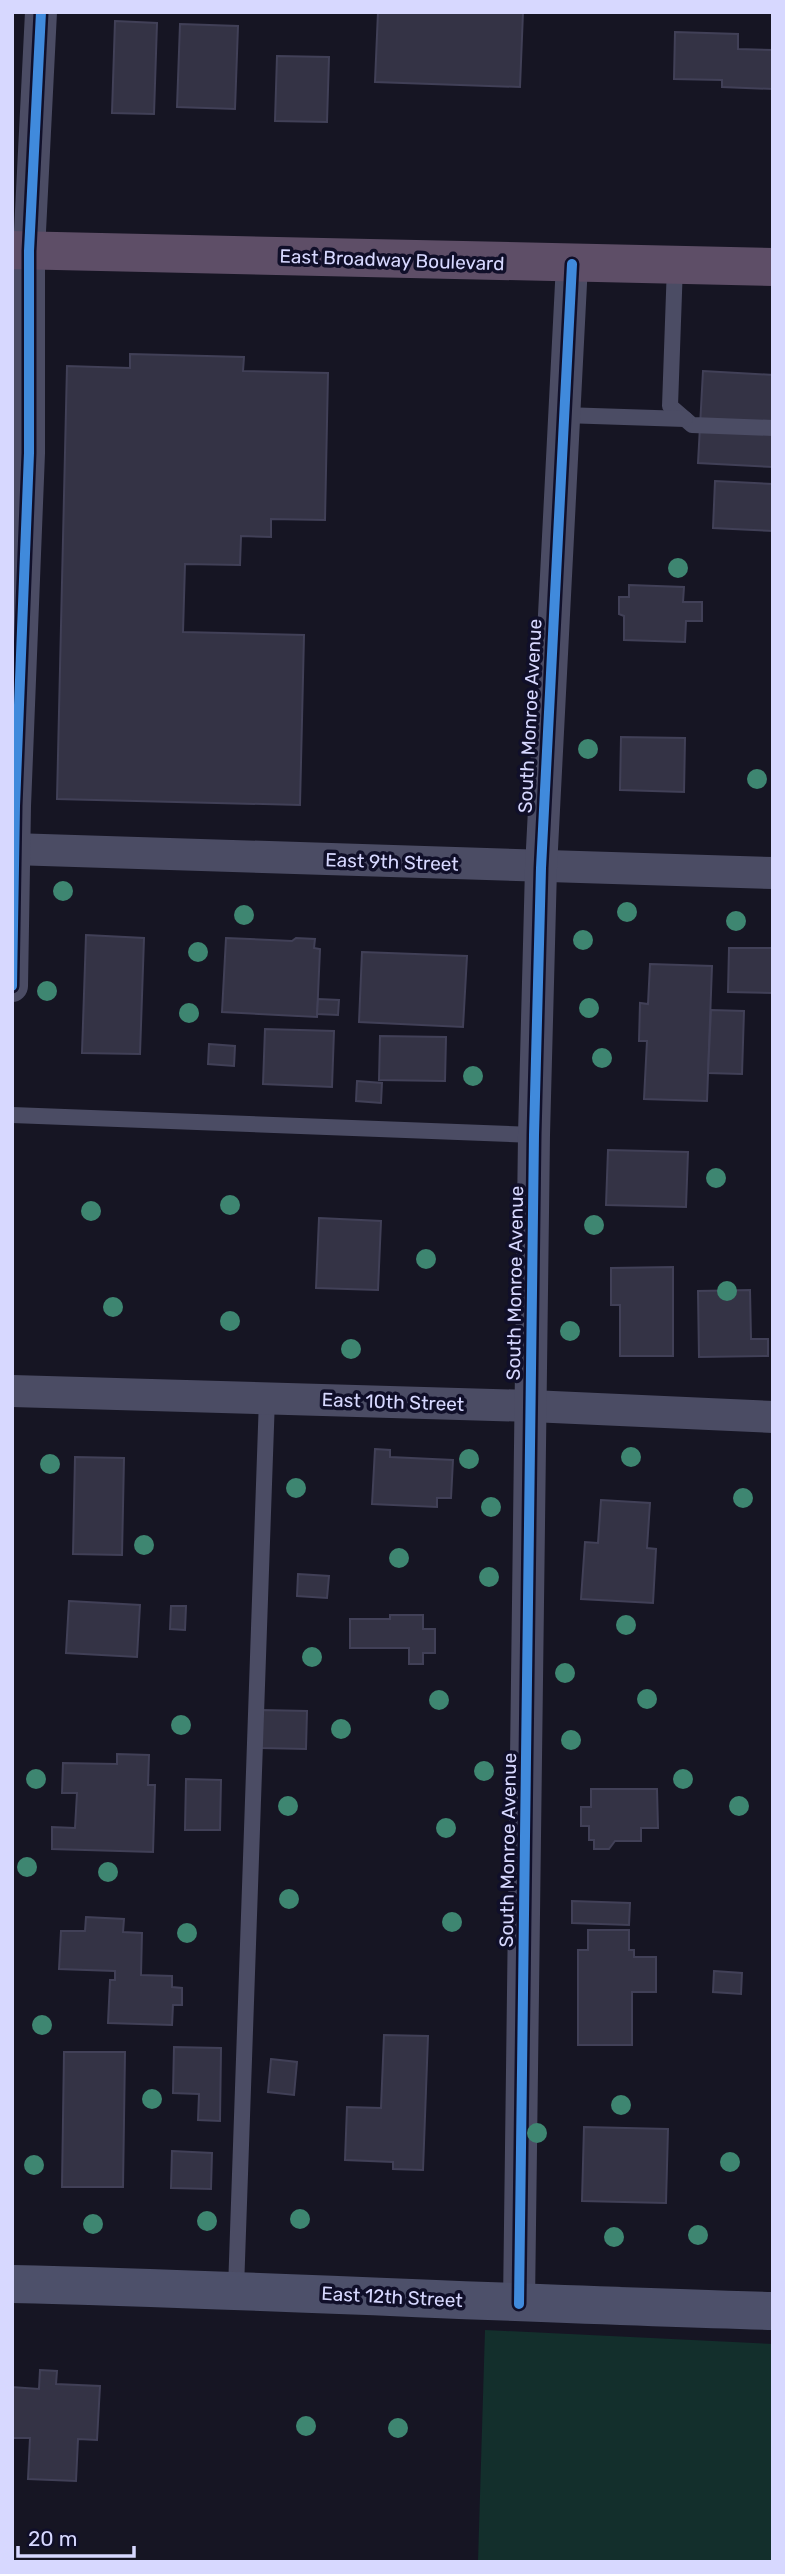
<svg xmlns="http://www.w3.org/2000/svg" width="785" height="2574" font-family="Rubik,sans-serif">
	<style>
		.green { fill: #132f2c }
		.building { fill: #343345; stroke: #414057; stroke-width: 2 }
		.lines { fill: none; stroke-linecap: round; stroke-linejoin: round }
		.lane { stroke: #4b4c64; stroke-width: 16 }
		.street { stroke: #4b4c64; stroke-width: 32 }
		.secondary { stroke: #4d506a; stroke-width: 38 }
		.highway { stroke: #5e4e67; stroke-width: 38 }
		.cycleway-casing { stroke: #100f29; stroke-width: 15 }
		.cycleway { stroke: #408adc; stroke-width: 10 }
		.tree { fill: #3e8671 }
		.labels { text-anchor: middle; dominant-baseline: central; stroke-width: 7; stroke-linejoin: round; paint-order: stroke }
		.street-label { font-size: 19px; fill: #d7d8ff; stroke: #100f29 }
	</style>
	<rect width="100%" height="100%" fill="#161523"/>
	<polygon class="green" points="485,2330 773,2344 773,2562 478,2562"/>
	<g class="building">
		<polygon points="378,12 523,12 520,87 375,82"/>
		<polygon points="115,21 157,23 154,114 112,113"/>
		<polygon points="180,24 238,26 235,109 177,107"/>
		<polygon points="675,32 738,34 738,49 773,50 773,89 722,87 722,80 674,79"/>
		<polygon points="277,56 329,57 327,122 275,121"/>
		<polygon points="130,354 244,357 243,371 328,373 325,520 271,519 271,537 241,536 240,565 185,564 183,632 304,635 300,805 57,799 67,366 130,368"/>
		<polygon points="703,371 773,375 773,467 698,463"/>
		<polygon points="715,481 773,484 773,531 713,528"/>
		<polygon points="629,585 684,587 683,602 702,602 702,621 686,621 685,642 624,640 624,616 619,614 619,597 629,597"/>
		<polygon points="621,737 685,738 684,792 620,790"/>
		<polygon points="86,935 144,938 140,1054 82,1053"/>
		<polygon points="226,938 292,941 296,938 315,939 314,948 320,949 317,1017 222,1012"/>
		<polygon points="729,948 773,948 773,993 728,992"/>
		<polygon points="362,952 467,956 463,1027 359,1022"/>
		<polygon points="650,964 712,966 707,1101 644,1099 647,1041 639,1041 640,1003 648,1004"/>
		<polygon points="318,999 339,1000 338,1015 317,1014"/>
		<polygon points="711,1010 744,1011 742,1074 708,1073"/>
		<polygon points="265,1029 334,1031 332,1087 263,1084"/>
		<polygon points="380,1036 446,1037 445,1081 379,1080"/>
		<polygon points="209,1044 235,1046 234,1066 208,1064"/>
		<polygon points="357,1081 382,1083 381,1103 356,1101"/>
		<polygon points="608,1150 688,1152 686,1207 606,1205"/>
		<polygon points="319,1218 381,1221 378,1290 316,1288"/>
		<polygon points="673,1267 673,1356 620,1356 620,1305 611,1305 611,1268"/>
		<polygon points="750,1290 751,1339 768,1339 768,1356 699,1357 698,1291"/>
		<polygon points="375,1449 390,1450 390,1457 453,1460 451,1498 437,1498 437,1507 372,1504"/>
		<polygon points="75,1457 124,1458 122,1555 73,1554"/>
		<polygon points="601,1500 650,1503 647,1548 656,1549 653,1603 581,1599 585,1542 598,1543"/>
		<polygon points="298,1574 329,1576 327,1598 297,1596"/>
		<polygon points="69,1601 140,1605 137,1657 66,1653"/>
		<polygon points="171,1606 186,1606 185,1630 170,1629"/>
		<polygon points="390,1615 423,1615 423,1629 435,1629 435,1653 423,1653 423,1664 409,1664 409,1648 350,1648 350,1619 390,1619"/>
		<polygon points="262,1710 307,1711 306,1749 261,1748"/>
		<polygon points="117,1754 149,1755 148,1785 155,1785 153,1852 52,1849 52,1827 75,1828 77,1793 62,1793 63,1763 117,1764"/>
		<polygon points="186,1779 221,1780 220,1830 185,1830"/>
		<polygon points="591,1789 657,1789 658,1828 641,1828 641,1841 615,1841 609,1849 594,1849 594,1840 589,1840 589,1826 581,1826 581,1807 591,1807"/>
		<polygon points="572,1901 630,1903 629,1925 572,1923"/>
		<polygon points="86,1917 124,1919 123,1932 142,1933 141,1975 172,1976 172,1987 182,1988 182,2005 173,2005 172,2025 108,2023 110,1980 115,1980 115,1971 59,1969 61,1931 85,1931"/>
		<polygon points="588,1930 629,1930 629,1950 634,1950 634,1957 656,1957 656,1992 632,1992 632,2045 578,2045 578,1950 588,1950"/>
		<polygon points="714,1971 742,1973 741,1994 713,1992"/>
		<polygon points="384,2035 428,2036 423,2170 393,2169 393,2162 345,2160 347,2107 381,2108"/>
		<polygon points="174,2047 221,2048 220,2121 198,2120 199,2094 173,2093"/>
		<polygon points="64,2052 125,2052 123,2187 62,2187"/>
		<polygon points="271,2059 297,2062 294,2095 268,2092"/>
		<polygon points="584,2127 668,2129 666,2203 582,2201"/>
		<polygon points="172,2151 212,2153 211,2189 171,2188"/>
		<polygon points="40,2370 57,2371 56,2384 100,2386 97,2440 78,2439 76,2481 28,2479 30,2438 12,2438 12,2387 39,2389"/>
	</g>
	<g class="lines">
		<g class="lane">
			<polyline points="675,265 670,406 692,425 773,428"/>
			<polyline points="563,415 685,419"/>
			<polyline points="12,1115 534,1135"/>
			<polyline points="236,2289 267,1398"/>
		</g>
		<g class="street">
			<polyline points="12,849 773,873"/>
			<polyline points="12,986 15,806 29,453 29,251 41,12"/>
			<polyline points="12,1391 531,1406 773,1417"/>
			<polyline points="519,2304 534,1135 541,868 572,264"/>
		</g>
		<path class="secondary" d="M12,2284C266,2290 519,2304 773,2311"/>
		<polyline class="highway" points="12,250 773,267"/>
		<g class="cycleway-casing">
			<g id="cycleway">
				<polyline points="12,986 15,806 29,453 29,251 41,12"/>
				<polyline points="519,2304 534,1135 541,868 572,264"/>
			</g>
		</g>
		<use href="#cycleway" class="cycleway"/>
	</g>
	<g class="tree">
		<circle cx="678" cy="568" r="10"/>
		<circle cx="588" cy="749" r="10"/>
		<circle cx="757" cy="779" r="10"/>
		<circle cx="63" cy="891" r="10"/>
		<circle cx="627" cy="912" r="10"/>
		<circle cx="244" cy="915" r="10"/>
		<circle cx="736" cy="921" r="10"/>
		<circle cx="583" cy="940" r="10"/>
		<circle cx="198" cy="952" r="10"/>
		<circle cx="47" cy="991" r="10"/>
		<circle cx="589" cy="1008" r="10"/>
		<circle cx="189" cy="1013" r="10"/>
		<circle cx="602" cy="1058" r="10"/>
		<circle cx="473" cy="1076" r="10"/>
		<circle cx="716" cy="1178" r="10"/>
		<circle cx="230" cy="1205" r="10"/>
		<circle cx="91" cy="1211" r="10"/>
		<circle cx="594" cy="1225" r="10"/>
		<circle cx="426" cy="1259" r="10"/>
		<circle cx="727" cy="1291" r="10"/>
		<circle cx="113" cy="1307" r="10"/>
		<circle cx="230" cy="1321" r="10"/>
		<circle cx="570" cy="1331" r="10"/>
		<circle cx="351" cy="1349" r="10"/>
		<circle cx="631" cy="1457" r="10"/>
		<circle cx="469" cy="1459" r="10"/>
		<circle cx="50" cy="1464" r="10"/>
		<circle cx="296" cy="1488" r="10"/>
		<circle cx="743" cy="1498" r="10"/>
		<circle cx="491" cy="1507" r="10"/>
		<circle cx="144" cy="1545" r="10"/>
		<circle cx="399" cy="1558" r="10"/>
		<circle cx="489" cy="1577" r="10"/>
		<circle cx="626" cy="1625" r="10"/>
		<circle cx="312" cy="1657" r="10"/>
		<circle cx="565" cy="1673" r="10"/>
		<circle cx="647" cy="1699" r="10"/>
		<circle cx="439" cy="1700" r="10"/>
		<circle cx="181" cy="1725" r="10"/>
		<circle cx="341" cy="1729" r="10"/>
		<circle cx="571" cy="1740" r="10"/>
		<circle cx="484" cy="1771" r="10"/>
		<circle cx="36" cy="1779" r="10"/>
		<circle cx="683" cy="1779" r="10"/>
		<circle cx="288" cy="1806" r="10"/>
		<circle cx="739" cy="1806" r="10"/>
		<circle cx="446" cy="1828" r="10"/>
		<circle cx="27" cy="1867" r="10"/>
		<circle cx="108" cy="1872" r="10"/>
		<circle cx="289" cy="1899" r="10"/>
		<circle cx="452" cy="1922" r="10"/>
		<circle cx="187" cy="1933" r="10"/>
		<circle cx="42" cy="2025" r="10"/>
		<circle cx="152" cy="2099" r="10"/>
		<circle cx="621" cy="2105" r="10"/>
		<circle cx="537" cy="2133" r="10"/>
		<circle cx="730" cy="2162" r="10"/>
		<circle cx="34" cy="2165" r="10"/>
		<circle cx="300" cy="2219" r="10"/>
		<circle cx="207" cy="2221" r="10"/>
		<circle cx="93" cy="2224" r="10"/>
		<circle cx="698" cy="2235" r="10"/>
		<circle cx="614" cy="2237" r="10"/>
		<circle cx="306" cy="2426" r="10"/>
		<circle cx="398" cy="2428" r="10"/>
	</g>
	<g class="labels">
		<g class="street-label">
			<text transform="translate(392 260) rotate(2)">East Broadway Boulevard</text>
			<text transform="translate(530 716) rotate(-87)">South Monroe Avenue</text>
			<text transform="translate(392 862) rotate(2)">East 9th Street</text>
			<text transform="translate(515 1283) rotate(-89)">South Monroe Avenue</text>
			<text transform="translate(393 1402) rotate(2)">East 10th Street</text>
			<text transform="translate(508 1850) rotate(-89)">South Monroe Avenue</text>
			<text transform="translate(392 2297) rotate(3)">East 12th Street</text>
		</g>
	</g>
	<rect width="785" height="2574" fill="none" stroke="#d7d8ff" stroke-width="28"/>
	<path d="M18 2546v10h116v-10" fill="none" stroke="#d7d8ff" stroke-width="3.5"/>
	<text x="28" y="2546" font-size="21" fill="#d7d8ff" stroke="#100f29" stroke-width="5" paint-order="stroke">20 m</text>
</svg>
